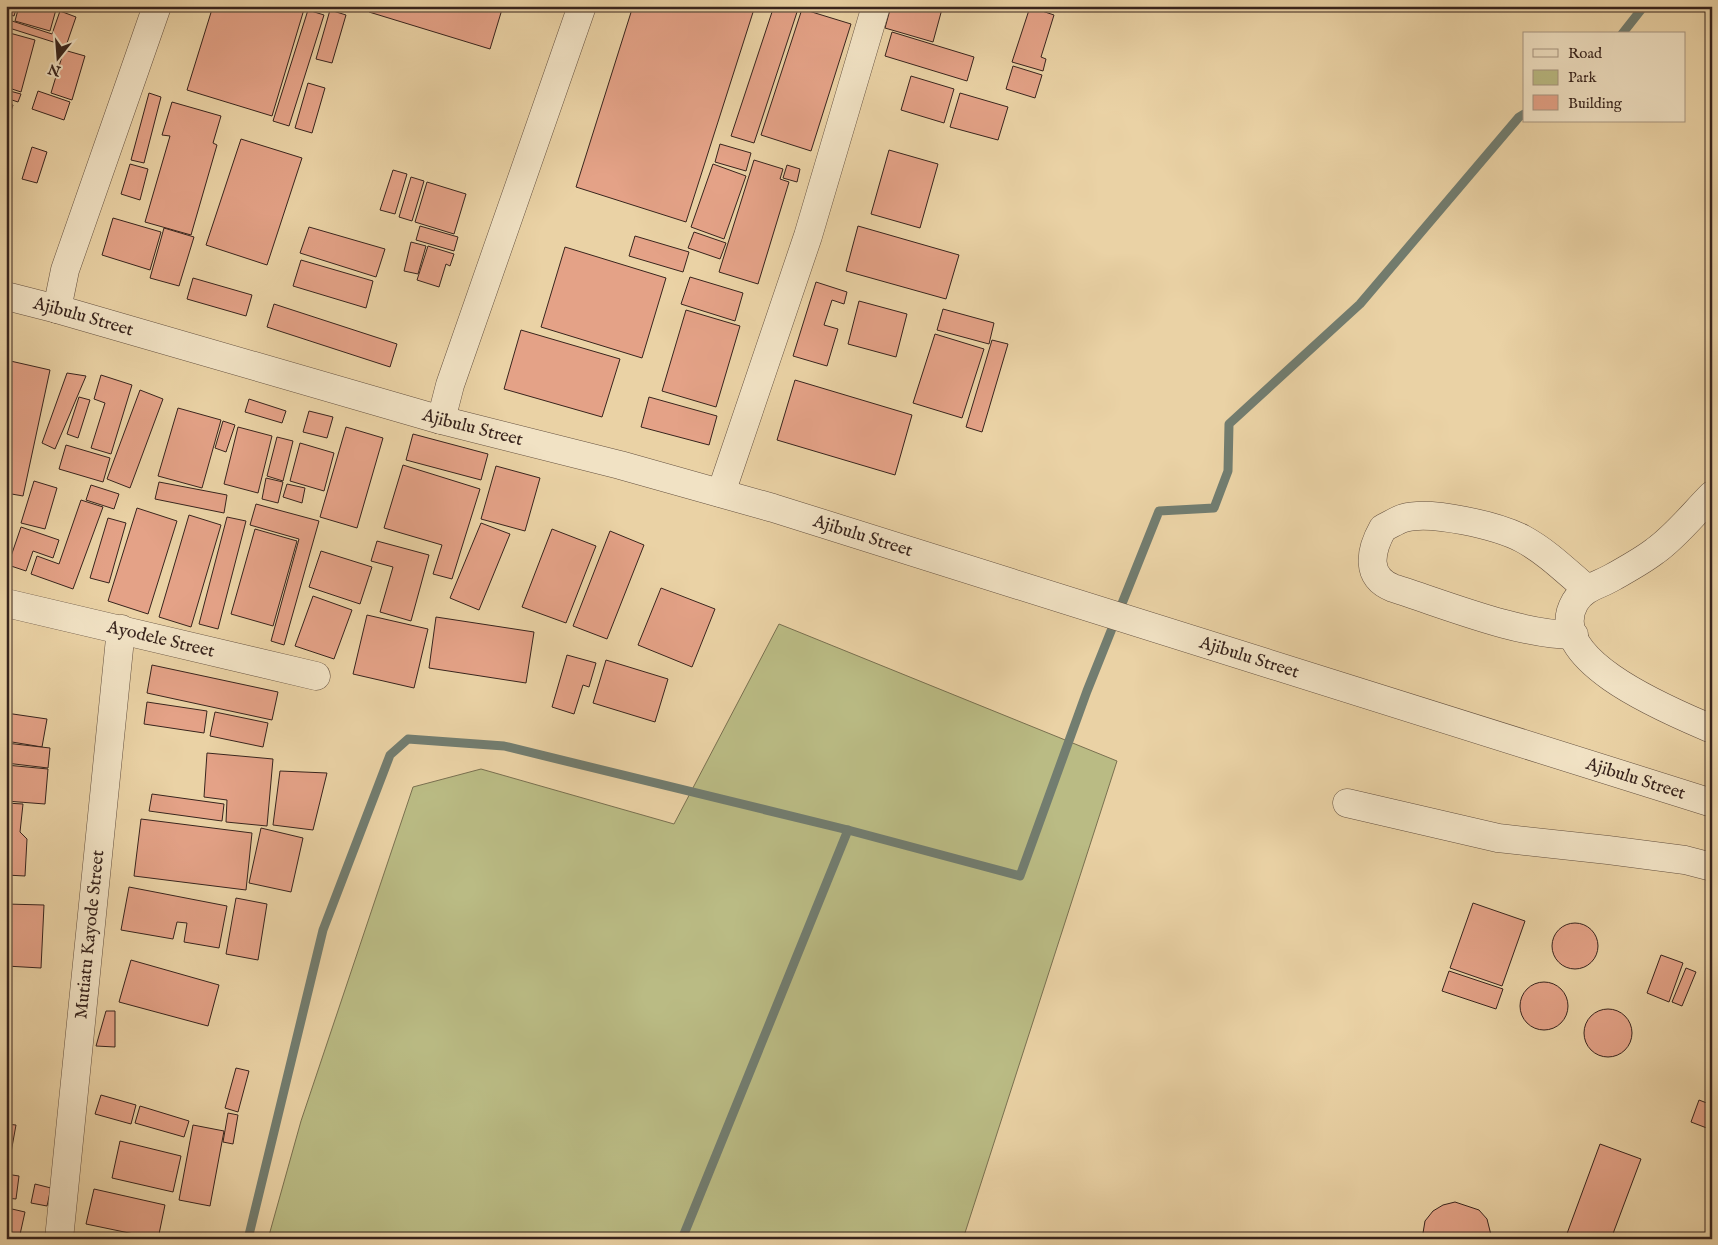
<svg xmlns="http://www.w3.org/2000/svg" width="1718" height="1245" font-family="'IM FELL English',serif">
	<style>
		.green { fill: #babb84; stroke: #797050 }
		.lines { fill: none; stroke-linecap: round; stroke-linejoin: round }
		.stream { stroke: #727d70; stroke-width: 9 }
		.building { fill: #e4a287; stroke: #38241d }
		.minor-casing { stroke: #64503f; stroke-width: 29 }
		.minor { stroke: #f1e2c4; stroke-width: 28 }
		.labels { text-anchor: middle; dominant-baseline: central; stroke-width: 4; stroke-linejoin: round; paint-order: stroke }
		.street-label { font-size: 18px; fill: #38241d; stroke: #f1e2c4 }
	</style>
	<rect width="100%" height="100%" fill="#ead2a5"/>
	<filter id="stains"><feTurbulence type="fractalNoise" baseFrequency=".004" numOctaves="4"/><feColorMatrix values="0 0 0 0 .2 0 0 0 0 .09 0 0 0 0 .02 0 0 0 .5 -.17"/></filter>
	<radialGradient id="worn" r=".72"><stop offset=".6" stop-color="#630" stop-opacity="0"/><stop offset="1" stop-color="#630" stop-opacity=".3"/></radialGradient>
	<polygon class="green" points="779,624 1117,761 963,1239 268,1239 301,1121 413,787 481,769 674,824"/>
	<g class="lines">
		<g class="stream">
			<polyline points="1622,34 1644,6"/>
			<polyline points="248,1239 323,930 390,755 408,739 504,746 848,830 1020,876 1087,691 1159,511 1214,508 1228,471 1229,424 1360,304 1519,117 1524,114"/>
			<polyline points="682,1239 848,830"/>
		</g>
	</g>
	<g class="building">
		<polygon points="6,6 17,6 14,16 6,13"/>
		<polygon points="19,6 57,6 50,31 15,21"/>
		<polygon points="213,6 305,6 272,116 187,90"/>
		<polygon points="371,6 503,6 490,49 369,12"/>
		<polygon points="633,6 755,6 686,222 576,187"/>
		<polygon points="774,6 799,6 754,143 731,136"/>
		<polygon points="891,6 933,6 942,9 933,42 885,28"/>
		<polygon points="1030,7 1054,15 1041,57 1046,59 1043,71 1012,62"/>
		<polygon points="802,9 851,24 811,151 761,135"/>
		<polygon points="308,10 324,15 289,126 273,121"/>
		<polygon points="330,10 346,15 332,63 316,59"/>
		<polygon points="60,11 76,17 66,46 6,27 6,19 52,34"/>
		<polygon points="6,32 35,40 21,92 6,87"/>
		<polygon points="892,32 974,57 967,81 885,56"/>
		<polygon points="64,50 85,56 72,100 51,93"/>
		<polygon points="1013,66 1042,75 1035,98 1006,89"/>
		<polygon points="911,76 954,89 944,123 901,110"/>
		<polygon points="308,83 325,88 312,133 295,128"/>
		<polygon points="6,90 21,94 18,102 6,98"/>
		<polygon points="38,91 70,102 64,120 32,109"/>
		<polygon points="149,93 161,97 144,163 131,160"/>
		<polygon points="960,93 1008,107 998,140 950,127"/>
		<polygon points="172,102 221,116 213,143 217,145 191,235 145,222 170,136 162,135"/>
		<polygon points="6,103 13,105 6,127"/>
		<polygon points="241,139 302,158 267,265 206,245"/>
		<polygon points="720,144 751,153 746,171 715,162"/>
		<polygon points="32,147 47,152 37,183 22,179"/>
		<polygon points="889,150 938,164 920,228 871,214"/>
		<polygon points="754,160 783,169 780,179 789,182 758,284 719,272"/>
		<polygon points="130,164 148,169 140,200 121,194"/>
		<polygon points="713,164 746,176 724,239 691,227"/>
		<polygon points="787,165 800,169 797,182 783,178"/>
		<polygon points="393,170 407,174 395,214 380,210"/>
		<polygon points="411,177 424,181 412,221 399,217"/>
		<polygon points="427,182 466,194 454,234 415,222"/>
		<polygon points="113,218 161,232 150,270 102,255"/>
		<polygon points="420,226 458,237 454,251 416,240"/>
		<polygon points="858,226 959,255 946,299 846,271"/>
		<polygon points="309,227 385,249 376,277 300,253"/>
		<polygon points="164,228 194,237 179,286 150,278"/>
		<polygon points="694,232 726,243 720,259 688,248"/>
		<polygon points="635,236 689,252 683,272 629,256"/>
		<polygon points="411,242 426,246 418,274 404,271"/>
		<polygon points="428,246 454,254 450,266 446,264 439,287 417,280"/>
		<polygon points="565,247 666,278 642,358 541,327"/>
		<polygon points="301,260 373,281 366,308 293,286"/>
		<polygon points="690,277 743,293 735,321 681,304"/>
		<polygon points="193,278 252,295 246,316 187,299"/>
		<polygon points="816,282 847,292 844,304 832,300 824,325 838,329 827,366 793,356"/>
		<polygon points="859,301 907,314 896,357 848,344"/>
		<polygon points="274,304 397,344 390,367 267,327"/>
		<polygon points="943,309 994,323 989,344 937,330"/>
		<polygon points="686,310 740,326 716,407 662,391"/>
		<polygon points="521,330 620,359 602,417 504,389"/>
		<polygon points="935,334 984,349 962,418 913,403"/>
		<polygon points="992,340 1008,344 982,432 966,427"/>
		<polygon points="6,360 50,370 23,496 6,493"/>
		<polygon points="67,373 86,376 55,449 42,443"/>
		<polygon points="101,375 132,385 111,454 91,448 105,403 94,399"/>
		<polygon points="795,380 912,415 895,475 777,440"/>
		<polygon points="140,390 163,399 130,488 107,479"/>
		<polygon points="79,397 90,400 78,438 67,434"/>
		<polygon points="649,397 717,416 709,445 641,427"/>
		<polygon points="249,399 286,411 282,423 245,412"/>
		<polygon points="178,408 221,420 202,488 158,476"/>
		<polygon points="309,411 333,417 327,438 303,432"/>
		<polygon points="223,421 235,425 226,452 215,448"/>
		<polygon points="238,427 272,436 258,493 224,484"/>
		<polygon points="346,427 383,438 357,528 320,517"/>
		<polygon points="413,434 488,454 481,480 406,460"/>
		<polygon points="277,437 293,441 283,481 267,476"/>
		<polygon points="300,443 334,453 324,491 290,481"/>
		<polygon points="66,445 110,458 103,482 59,469"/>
		<polygon points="403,465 480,489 452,579 433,574 442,545 384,528"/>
		<polygon points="496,466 540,478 525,531 481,519"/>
		<polygon points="266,478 283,482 278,503 262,499"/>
		<polygon points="34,481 57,488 45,529 21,523"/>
		<polygon points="159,482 227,495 224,513 155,499"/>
		<polygon points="287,484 305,488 302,503 283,497"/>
		<polygon points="91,485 119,494 114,509 86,500"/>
		<polygon points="81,500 103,507 73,589 31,574 37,556 59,564"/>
		<polygon points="256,504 319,521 284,645 271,641 299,539 250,525"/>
		<polygon points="137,508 177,521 148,614 108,601"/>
		<polygon points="189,515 221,525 191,627 159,617"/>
		<polygon points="227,517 246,521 218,629 199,624"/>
		<polygon points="108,518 126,523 109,583 90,578"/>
		<polygon points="481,523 510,534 479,610 450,598"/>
		<polygon points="21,527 59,540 53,558 33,551 26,571 8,565"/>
		<polygon points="255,529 297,541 273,626 231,614"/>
		<polygon points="552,529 596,546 566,623 522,607"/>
		<polygon points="610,531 644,545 607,639 573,626"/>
		<polygon points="377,541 429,555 411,621 380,612 393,567 371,561"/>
		<polygon points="321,551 372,567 360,604 309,587"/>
		<polygon points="661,588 715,609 692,667 638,645"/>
		<polygon points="313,596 352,610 334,659 295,646"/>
		<polygon points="367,615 428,629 414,688 353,674"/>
		<polygon points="436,617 534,632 526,683 429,668"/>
		<polygon points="567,655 596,663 589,687 583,685 574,714 552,707"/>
		<polygon points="606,660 668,679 655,722 593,703"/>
		<polygon points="152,665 278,692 272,720 147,693"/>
		<polygon points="147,702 207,711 204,733 144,724"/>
		<polygon points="215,712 268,723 263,747 210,736"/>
		<polygon points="6,713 47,719 42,747 6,741"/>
		<polygon points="6,743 50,748 48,768 6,763"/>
		<polygon points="207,753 273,759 267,826 226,822 227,800 204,797"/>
		<polygon points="6,765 48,769 45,804 6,801"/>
		<polygon points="280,771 327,773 313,830 273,825"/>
		<polygon points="152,794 224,804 222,821 149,811"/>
		<polygon points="6,803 23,804 20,832 27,839 25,876 6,875"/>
		<polygon points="141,819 252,833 246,890 134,876"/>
		<polygon points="261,828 303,838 291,892 249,883"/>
		<polygon points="129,887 227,906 219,948 184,942 187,923 177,922 173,939 121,930"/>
		<polygon points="236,898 267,904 258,960 226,954"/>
		<polygon points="1473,903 1525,921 1502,986 1450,968"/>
		<polygon points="6,904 44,905 41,968 6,966"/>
		<circle cx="1575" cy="946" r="23"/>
		<polygon points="1661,955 1683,963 1669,1002 1647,993"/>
		<polygon points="131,960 219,985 208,1026 119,1002"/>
		<polygon points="1686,968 1696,972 1682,1006 1672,1002"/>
		<polygon points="1449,971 1503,989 1496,1009 1442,991"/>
		<circle cx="1544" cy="1006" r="24"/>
		<circle cx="1608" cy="1033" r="24"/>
		<polygon points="106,1011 115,1011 115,1047 96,1046"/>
		<polygon points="236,1068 249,1071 238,1112 225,1108"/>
		<polygon points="101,1095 136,1105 131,1124 95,1114"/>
		<polygon points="1699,1100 1712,1105 1712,1130 1691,1122"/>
		<polygon points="140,1106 189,1121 184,1137 135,1123"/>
		<polygon points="228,1113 238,1115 233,1144 223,1142"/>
		<polygon points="6,1124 16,1125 10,1158 6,1157"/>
		<polygon points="193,1125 224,1131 210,1206 179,1200"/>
		<polygon points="120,1141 181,1156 173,1192 112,1178"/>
		<polygon points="1600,1144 1641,1159 1611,1239 1565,1239"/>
		<polygon points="6,1174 19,1176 16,1199 6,1198"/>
		<polygon points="35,1184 51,1188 47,1206 31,1203"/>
		<polygon points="94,1189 165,1205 158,1239 86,1224"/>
		<polygon points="1455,1202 1479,1210 1487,1219 1492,1239 1422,1239 1425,1221 1433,1211 1443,1205"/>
		<polygon points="12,1209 25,1212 19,1239 6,1236"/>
	</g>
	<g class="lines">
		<g class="minor-casing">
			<g id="minor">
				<path id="s1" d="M6,296L57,309L441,420L620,465L773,508L1712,803"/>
				<polyline points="57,309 65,270 157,6"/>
				<polyline points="441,420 450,385 582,6"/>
				<polyline points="721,493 808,236 876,6"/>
				<path d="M1712,495C1694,513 1676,536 1655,551C1642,561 1627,569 1613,577C1600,585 1584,587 1575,602C1541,660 1675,713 1712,729"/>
				<path id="s2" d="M6,603L316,676"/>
				<path d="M1574,635C1519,635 1447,605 1393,588C1365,577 1370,551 1383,528C1390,525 1397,520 1404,518C1431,510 1498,526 1523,539C1547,552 1567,572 1587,589"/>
				<polyline points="1347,803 1498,838 1608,850 1685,860 1712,867"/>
				<path id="s3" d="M59,1239L121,629"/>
			</g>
		</g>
		<use href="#minor" class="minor"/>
	</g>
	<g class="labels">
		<g class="street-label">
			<text stroke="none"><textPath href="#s1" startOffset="80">Ajibulu Street</textPath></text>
			<text stroke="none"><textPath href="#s1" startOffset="485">Ajibulu Street</textPath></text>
			<text stroke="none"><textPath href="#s1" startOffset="890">Ajibulu Street</textPath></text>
			<text stroke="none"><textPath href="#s2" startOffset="159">Ayodele Street</textPath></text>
			<text stroke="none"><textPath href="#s1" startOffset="1295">Ajibulu Street</textPath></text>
			<text stroke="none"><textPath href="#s1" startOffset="1700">Ajibulu Street</textPath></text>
			<text stroke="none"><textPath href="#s3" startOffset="306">Mutiatu Kayode Street</textPath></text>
		</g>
	</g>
	<rect width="1718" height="1245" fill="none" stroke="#ead2a5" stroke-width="25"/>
	<rect x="8" y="8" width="1703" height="1230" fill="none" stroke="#38241d" stroke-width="2.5"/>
	<rect x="12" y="12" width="1693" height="1220" fill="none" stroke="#38241d"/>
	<rect x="1523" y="32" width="162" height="90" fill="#f1e2c4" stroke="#a79681"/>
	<rect x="1533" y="49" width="25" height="8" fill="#f1e2c4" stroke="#a79681"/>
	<text x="1568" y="58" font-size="15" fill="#38241d">Road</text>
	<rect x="1533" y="70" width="25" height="15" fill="#babb84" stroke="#a79681"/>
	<text x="1568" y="82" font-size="15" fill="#38241d">Park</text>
	<rect x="1533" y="95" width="25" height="15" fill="#e4a287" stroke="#a79681"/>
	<text x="1568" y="108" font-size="15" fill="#38241d">Building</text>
	<g transform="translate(58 58) rotate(197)" stroke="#f1e2c4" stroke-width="4" paint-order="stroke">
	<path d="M0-4L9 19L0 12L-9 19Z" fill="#38241d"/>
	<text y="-8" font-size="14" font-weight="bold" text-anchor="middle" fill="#38241d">N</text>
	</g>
	<rect width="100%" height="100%" filter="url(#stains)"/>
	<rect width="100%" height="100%" fill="url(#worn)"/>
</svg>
